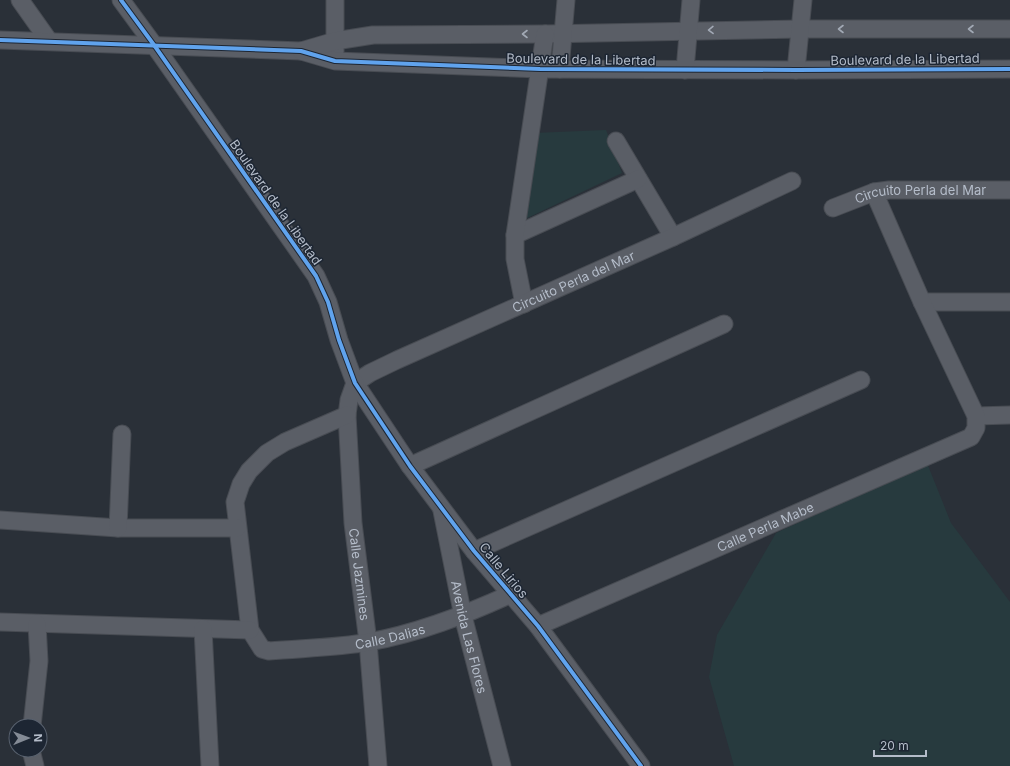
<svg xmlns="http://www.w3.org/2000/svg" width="1010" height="766" font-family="Inter,sans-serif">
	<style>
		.green { fill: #273a3e }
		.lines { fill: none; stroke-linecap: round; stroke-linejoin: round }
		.minor-casing { stroke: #484c53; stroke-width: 19 }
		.minor { stroke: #5a5e66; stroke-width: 17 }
		.cycleway-casing { stroke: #1d2633; stroke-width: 6 }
		.cycleway { stroke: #60a3ed; stroke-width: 4 }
		.oneway { stroke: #a2a9b5 }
		.labels { text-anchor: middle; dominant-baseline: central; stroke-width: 3; stroke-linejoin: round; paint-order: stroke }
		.street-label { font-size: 13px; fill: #b4bcc9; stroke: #1d2633 }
	</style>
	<rect width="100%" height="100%" fill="#2a3038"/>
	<g class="green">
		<polygon points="606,130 622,173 523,220 534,133"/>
		<polygon points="927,463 951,523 1010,602 1010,766 734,766 709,677 717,635 776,533"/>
	</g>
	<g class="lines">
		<g class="minor-casing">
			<g id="minor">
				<polyline points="20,0 49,41"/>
				<polyline points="121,0 154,45 316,276 328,302 339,340 355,383 410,466 474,551 538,626 641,766"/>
				<polyline points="335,0 335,52"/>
				<polyline points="0,40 301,51 335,61 540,69 796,70 1010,69"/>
				<polyline points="301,51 335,41 373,35 545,34 800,29 1010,29"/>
				<polyline points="560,69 566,0"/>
				<polyline points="685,70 691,0"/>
				<polyline points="796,70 803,0"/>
				<polyline points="616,141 673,237"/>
				<path id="s1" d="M833,208L874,192L889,190H1010"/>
				<polyline points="515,235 638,179"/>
				<polyline points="922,302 1010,302"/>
				<polyline points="524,304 515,259 515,235 545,34"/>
				<path id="s2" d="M355,383L370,373L397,360L673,237L792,181"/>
				<path id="s3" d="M355,383L349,400L347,415L353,523L368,642L378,766"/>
				<path id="s4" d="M347,415L285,442L267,453L249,471L241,484L235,502L250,630L262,649L269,651C302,648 336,648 369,642C419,633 465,615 511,594"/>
				<polyline points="976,416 1010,415"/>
				<polyline points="410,466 724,324"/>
				<path id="s5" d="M442,511L463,616L502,766"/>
				<polyline points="0,520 118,528 237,528"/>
				<polyline points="118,528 122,434"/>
				<polyline points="474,551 861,380"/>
				<polyline points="0,622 250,630"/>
				<path id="s6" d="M538,626L971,437L976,428V416L922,302L874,192"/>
				<polyline points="203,629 210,766"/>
				<polyline points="32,726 39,661 37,624"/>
				<polyline points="31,750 35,766"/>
			</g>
		</g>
		<use href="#minor" class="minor"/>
		<g class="cycleway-casing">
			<g id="cycleway">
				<polyline points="121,0 154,45 316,276 328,302 339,340 355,383 410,466 474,551 538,626 641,766"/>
				<polyline points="0,40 301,51 335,61 540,69 796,70 1010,69"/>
			</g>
		</g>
		<use href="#cycleway" class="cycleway"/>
	</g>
	<defs><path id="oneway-chevron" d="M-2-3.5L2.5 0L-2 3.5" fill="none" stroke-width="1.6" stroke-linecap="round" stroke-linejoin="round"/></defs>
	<g class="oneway">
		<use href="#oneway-chevron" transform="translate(841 29) rotate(180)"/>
		<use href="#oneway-chevron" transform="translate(971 29) rotate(180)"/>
		<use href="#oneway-chevron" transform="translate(711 30) rotate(179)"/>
		<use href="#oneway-chevron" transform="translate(525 34) rotate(180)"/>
	</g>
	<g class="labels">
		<g class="street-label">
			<text transform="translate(581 59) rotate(1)">Boulevard de la Libertad</text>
			<text transform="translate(905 59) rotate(-1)">Boulevard de la Libertad</text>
			<text stroke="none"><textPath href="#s1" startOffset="90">Circuito Perla del Mar</textPath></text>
			<text transform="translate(276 202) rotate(55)">Boulevard de la Libertad</text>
			<text stroke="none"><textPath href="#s2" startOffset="241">Circuito Perla del Mar</textPath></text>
			<text stroke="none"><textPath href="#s6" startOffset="248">Calle Perla Mabe</textPath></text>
			<text transform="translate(504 570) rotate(50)">Calle Lirios</text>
			<text stroke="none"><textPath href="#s3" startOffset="193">Calle Jazmines</textPath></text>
			<text stroke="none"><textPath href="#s4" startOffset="429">Calle Dalias</textPath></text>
			<text stroke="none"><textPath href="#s5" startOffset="129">Avenida Las Flores</textPath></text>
		</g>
	</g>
	<g transform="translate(28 738) rotate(89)"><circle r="19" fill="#1d2633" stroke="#59626f"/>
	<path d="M0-3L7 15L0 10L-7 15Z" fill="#848b96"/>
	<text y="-6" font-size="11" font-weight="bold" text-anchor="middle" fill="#b4bcc9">N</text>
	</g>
	<path d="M874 750v6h52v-6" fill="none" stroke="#b4bcc9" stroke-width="2"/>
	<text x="880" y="750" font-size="12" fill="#b4bcc9" stroke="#1d2633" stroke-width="3" paint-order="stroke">20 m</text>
</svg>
